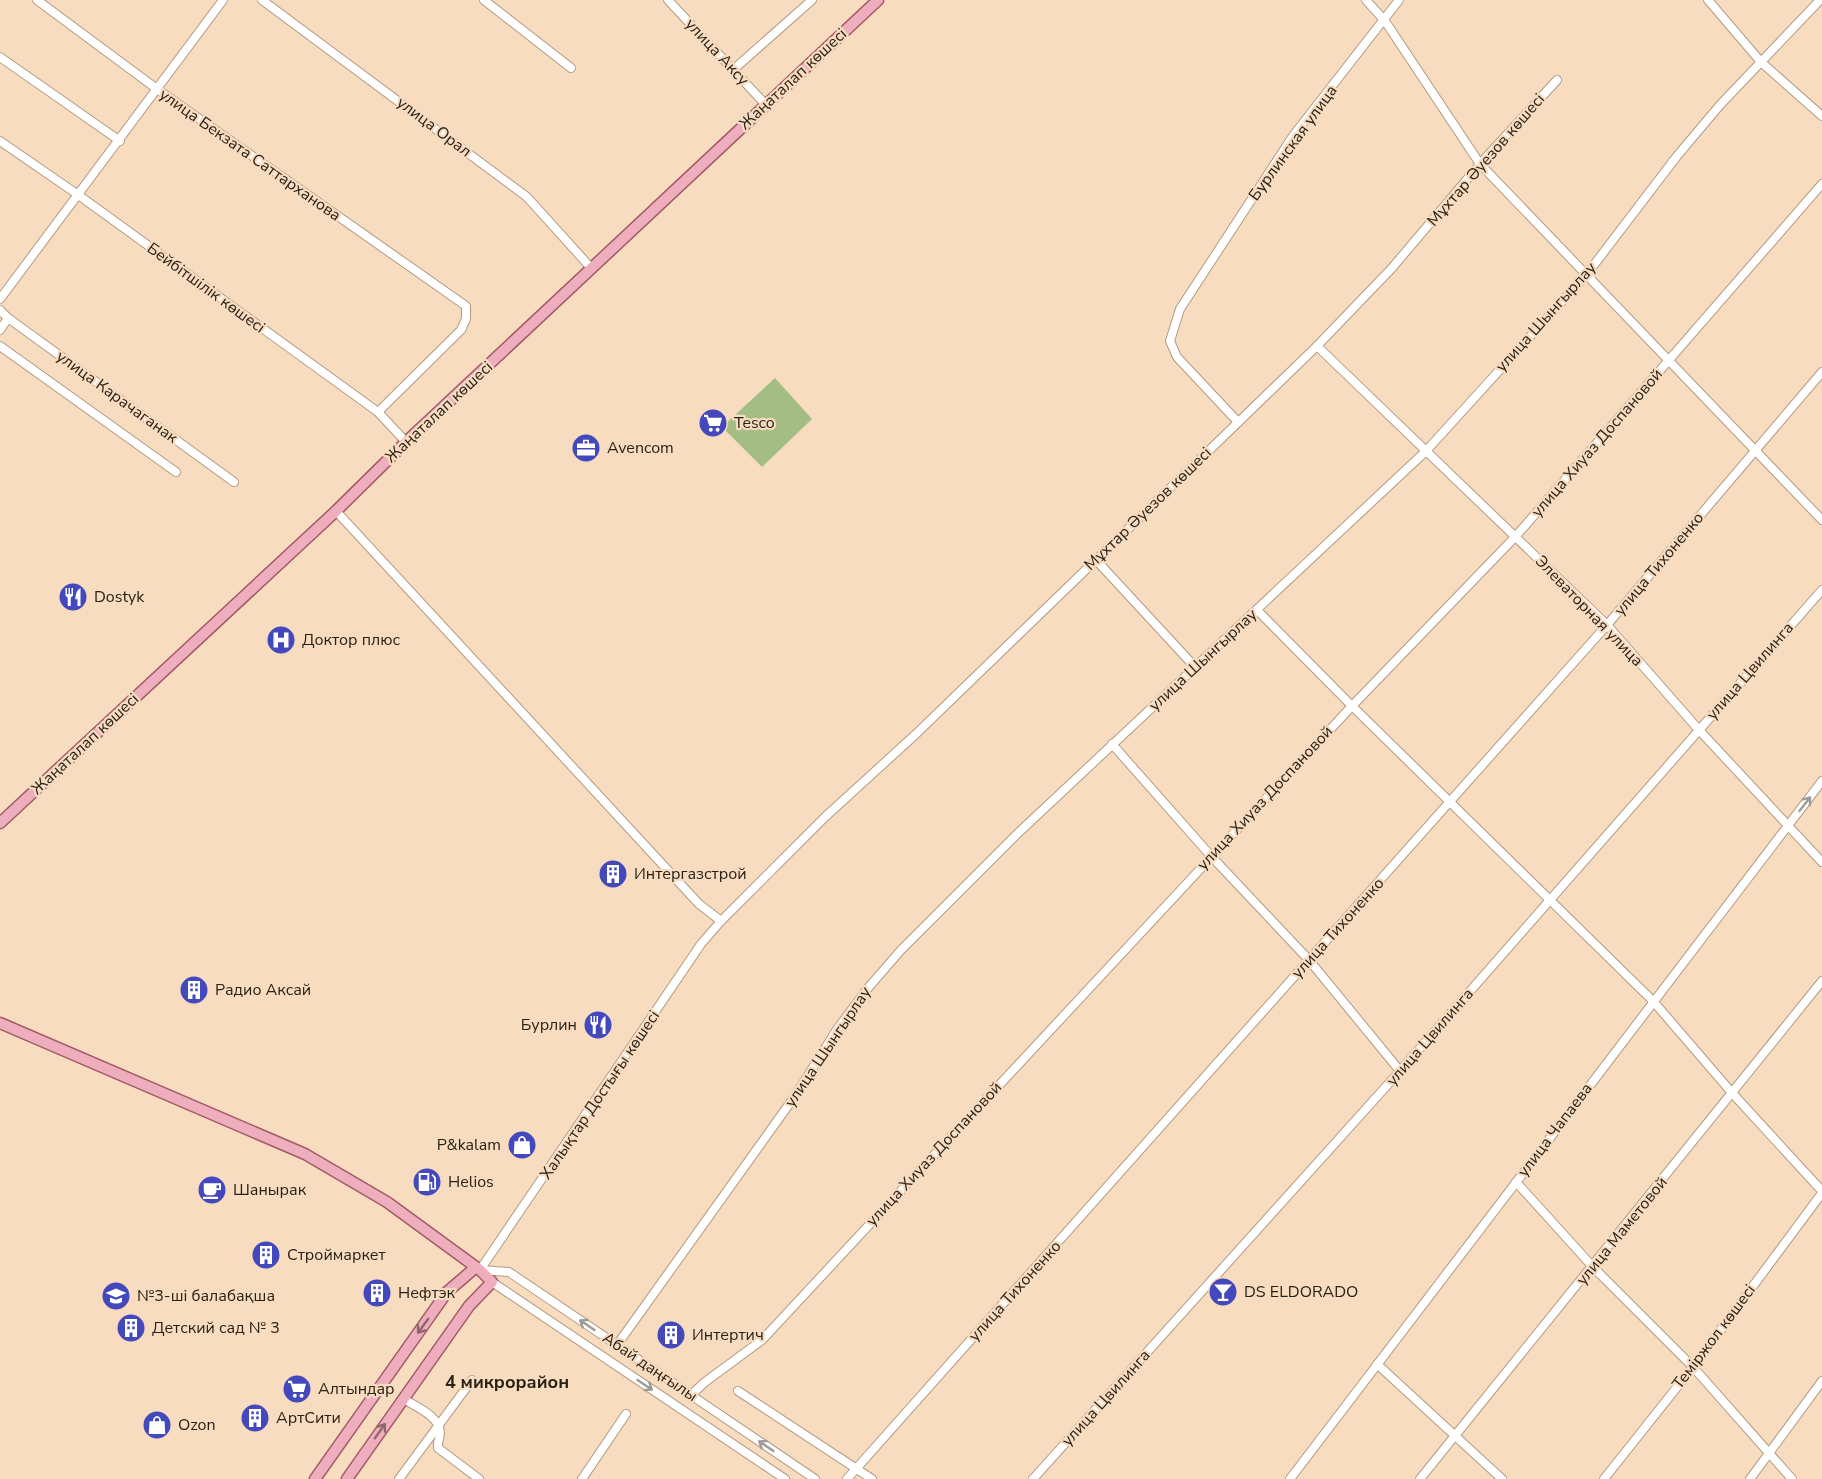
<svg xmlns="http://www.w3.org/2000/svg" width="1822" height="1479" font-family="'Nunito Sans',sans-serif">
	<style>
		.green { fill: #a3bd84 }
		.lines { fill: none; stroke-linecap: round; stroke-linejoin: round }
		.minor-casing { stroke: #b39a80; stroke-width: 10 }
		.major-casing { stroke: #a25a67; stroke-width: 13 }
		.minor { stroke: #fff; stroke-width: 8 }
		.major { stroke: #eeaebe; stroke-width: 10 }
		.oneway { stroke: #9f9b96 }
		.oneway2 { stroke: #8c686a }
		.labels { text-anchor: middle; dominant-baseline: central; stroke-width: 4.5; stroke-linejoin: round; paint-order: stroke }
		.street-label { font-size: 16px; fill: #2a2116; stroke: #f7dcc0 }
		.poi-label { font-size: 16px; fill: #2a2116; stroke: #f7dcc0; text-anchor: start }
		.neighbourhood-label { font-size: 18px; font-weight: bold; fill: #2a2116; stroke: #f7dcc0 }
	</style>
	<rect width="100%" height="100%" fill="#f7dcc0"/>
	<polygon class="green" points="775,378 812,419 762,467 722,427"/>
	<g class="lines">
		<g class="minor-casing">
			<g id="minor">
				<polyline points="37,0 157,89 466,306 466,319 461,330 378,412"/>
				<polyline points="262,0 527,197 592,269"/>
				<polyline points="484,0 571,68"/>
				<polyline points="668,0 766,105"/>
				<polyline points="1366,0 1385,21 1480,164 1822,520"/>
				<polyline points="1708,0 1761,62 1822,116"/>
				<polyline points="0,57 120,141"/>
				<polyline points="734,69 812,0"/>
				<polyline points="0,141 77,194 378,412 406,442"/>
				<polyline points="0,299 223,0"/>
				<polyline points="0,310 8,318 234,482"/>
				<polyline points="0,330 8,318"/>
				<polyline points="0,346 176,472"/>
				<polyline points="1317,346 1607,625 1699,730 1822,862"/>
				<polyline points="1238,422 1177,357 1170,341 1180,309 1293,136 1399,0"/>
				<polyline points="336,511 699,904 721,921"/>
				<polyline points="1096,560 1195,667"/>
				<polyline points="1257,610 1352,706 1653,1001 1733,1094 1822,1191"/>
				<polyline points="1112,744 1211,856 1309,960 1400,1071"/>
				<polyline points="1516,1182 1593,1267 1693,1367 1792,1479"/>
				<polyline points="492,1282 785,1479"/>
				<polyline points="617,1345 795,1096 838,1028 868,988 901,950 1017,834 1426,451 1587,274 1677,156 1720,105 1820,0"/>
				<polyline points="1377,1364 1502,1479"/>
				<polyline points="738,1391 872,1479"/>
				<polyline points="691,1395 705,1382 762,1340 1352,706 1516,536 1822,184"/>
				<path d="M404,1399C416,1407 440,1416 440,1433C440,1438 437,1442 438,1448L479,1479"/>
				<polyline points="399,1479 472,1380"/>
				<polyline points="582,1479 626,1414"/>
				<polyline points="815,1479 509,1272 480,1270 701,944 721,921 825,817 916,734 1317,346 1392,268 1480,164 1557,80"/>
				<polyline points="847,1479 1607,625 1822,372"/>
				<polyline points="1033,1479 1400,1071 1822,590"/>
				<polyline points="1290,1479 1822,781"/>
				<polyline points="1420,1479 1822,981"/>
				<polyline points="1604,1479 1693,1367 1822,1193"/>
				<polyline points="1750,1479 1822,1381"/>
			</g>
		</g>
		<g class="major-casing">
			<g id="major">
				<polyline points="0,823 336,511 406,442 878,0"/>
				<polyline points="0,1023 305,1154 387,1202 480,1270 492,1282 469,1306 347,1479"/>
				<polyline points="315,1479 447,1292 476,1267"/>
			</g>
		</g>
		<use href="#minor" class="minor"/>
		<use href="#major" class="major"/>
	</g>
	<defs><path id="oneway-shaft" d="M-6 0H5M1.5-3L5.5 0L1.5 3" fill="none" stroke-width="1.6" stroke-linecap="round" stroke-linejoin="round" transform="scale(1.5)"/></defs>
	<g class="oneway">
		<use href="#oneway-shaft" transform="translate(1805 804) rotate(-52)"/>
		<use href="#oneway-shaft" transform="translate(587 1325) rotate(-146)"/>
		<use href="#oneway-shaft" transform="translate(645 1385) rotate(34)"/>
		<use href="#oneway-shaft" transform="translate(766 1446) rotate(-146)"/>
	</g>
	<g class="oneway2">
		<use href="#oneway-shaft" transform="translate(423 1326) rotate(126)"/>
		<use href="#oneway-shaft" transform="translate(380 1431) rotate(-55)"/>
	</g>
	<defs>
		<g id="supermarket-disc" transform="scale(1.5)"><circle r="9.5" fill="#4348bd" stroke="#f7dcc0"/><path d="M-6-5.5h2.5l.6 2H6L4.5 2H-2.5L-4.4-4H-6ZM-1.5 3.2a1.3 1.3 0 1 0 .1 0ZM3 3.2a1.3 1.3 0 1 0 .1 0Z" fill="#fff"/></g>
		<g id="office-disc" transform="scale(1.5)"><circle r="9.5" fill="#4348bd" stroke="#f7dcc0"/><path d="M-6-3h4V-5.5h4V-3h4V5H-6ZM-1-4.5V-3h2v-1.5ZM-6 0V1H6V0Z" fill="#fff"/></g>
		<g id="restaurant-disc" transform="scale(1.5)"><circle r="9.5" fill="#4348bd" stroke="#f7dcc0"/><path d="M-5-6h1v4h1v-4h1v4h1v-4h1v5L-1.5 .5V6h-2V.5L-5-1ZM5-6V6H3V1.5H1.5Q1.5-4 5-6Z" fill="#fff"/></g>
		<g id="hospital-disc" transform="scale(1.5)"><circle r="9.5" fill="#4348bd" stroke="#f7dcc0"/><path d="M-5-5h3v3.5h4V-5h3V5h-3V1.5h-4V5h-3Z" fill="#fff"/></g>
		<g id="building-disc" transform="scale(1.5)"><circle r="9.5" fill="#4348bd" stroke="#f7dcc0"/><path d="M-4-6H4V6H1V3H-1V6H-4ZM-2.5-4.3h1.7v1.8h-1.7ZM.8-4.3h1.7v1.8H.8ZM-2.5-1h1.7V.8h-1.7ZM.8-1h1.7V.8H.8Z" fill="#fff"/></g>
		<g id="shop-disc" transform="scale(1.5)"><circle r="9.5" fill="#4348bd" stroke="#f7dcc0"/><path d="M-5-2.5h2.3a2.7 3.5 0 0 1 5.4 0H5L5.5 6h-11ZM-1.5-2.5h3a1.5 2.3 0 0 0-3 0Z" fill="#fff"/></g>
		<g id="fuel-disc" transform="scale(1.5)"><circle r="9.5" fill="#4348bd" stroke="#f7dcc0"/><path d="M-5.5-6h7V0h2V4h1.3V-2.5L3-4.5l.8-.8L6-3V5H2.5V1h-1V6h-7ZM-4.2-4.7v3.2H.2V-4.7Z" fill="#fff"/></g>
		<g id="cafe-disc" transform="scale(1.5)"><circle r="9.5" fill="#4348bd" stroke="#f7dcc0"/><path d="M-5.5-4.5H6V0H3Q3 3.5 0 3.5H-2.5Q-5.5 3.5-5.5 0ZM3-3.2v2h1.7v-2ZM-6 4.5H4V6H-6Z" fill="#fff"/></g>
		<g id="bar-disc" transform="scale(1.5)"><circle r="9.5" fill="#4348bd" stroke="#f7dcc0"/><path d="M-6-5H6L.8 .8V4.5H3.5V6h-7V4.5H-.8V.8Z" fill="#fff"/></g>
		<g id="school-disc" transform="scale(1.5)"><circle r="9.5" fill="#4348bd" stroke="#f7dcc0"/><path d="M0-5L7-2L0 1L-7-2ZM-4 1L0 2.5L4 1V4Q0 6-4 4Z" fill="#fff"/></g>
	</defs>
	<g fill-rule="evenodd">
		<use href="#supermarket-disc" x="713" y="423"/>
		<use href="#office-disc" x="586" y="448"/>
		<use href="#restaurant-disc" x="73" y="597"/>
		<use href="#hospital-disc" x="281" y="640"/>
		<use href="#building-disc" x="613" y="874"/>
		<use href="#building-disc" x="194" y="990"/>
		<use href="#restaurant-disc" x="598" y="1025"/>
		<use href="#shop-disc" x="522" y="1145"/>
		<use href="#fuel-disc" x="427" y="1182"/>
		<use href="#cafe-disc" x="212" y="1190"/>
		<use href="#building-disc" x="266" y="1255"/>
		<use href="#bar-disc" x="1223" y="1292"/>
		<use href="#building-disc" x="377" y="1293"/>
		<use href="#school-disc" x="116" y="1296"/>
		<use href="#building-disc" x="131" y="1328"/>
		<use href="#building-disc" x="671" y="1335"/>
		<use href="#supermarket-disc" x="297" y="1389"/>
		<use href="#building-disc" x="255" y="1418"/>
		<use href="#shop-disc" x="157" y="1425"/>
	</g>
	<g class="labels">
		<g class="street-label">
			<text transform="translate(717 52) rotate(47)">улица Аксу</text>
			<text transform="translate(793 79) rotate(-43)">Жаңаталап көшесі</text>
			<text transform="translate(434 127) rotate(37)">улица Орал</text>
			<text transform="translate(1293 143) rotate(-54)">Бурлинская улица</text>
			<text transform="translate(250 155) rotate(35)">улица Бекзата Саттарханова</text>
			<text transform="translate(1486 160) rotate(-49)">Мұхтар Әуезов көшесі</text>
			<text transform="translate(206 288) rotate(36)">Бейбітшілік көшесі</text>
			<text transform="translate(1546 317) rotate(-48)">улица Шынгырлау</text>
			<text transform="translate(117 397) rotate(36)">улица Карачаганак</text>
			<text transform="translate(439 412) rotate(-43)">Жаңаталап көшесі</text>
			<text transform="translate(1597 443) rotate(-49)">улица Хиуаз Доспановой</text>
			<text transform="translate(1148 509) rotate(-44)">Мұхтар Әуезов көшесі</text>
			<text transform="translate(1659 564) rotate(-50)">улица Тихоненко</text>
			<text transform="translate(1589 611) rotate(46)">Элеваторная улица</text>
			<text transform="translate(1203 660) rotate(-43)">улица Шынгырлау</text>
			<text transform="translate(1750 671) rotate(-49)">улица Цвилинга</text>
			<text transform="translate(85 744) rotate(-43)">Жаңаталап көшесі</text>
			<text transform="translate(1265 798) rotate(-47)">улица Хиуаз Доспановой</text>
			<text transform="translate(1338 928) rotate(-48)">улица Тихоненко</text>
			<text transform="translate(1430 1037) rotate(-49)">улица Цвилинга</text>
			<text transform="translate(828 1047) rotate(-56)">улица Шынгырлау</text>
			<text transform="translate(600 1095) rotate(-56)">Халықтар Достығы көшесі</text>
			<text transform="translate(1555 1130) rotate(-53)">улица Чапаева</text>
			<text transform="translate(934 1154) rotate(-47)">улица Хиуаз Доспановой</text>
			<text transform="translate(1622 1231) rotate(-51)">улица Маметовой</text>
			<text transform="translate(1015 1291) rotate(-48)">улица Тихоненко</text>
			<text transform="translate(1714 1337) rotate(-53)">Теміржол көшесі</text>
			<text transform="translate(650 1367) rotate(34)">Абай даңғылы</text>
			<text transform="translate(1106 1398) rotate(-48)">улица Цвилинга</text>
		</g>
		<g class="poi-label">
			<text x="734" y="423">Tesco</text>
			<text x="607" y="448">Avencom</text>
			<text x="94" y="597">Dostyk</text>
			<text x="302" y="640">Доктор плюс</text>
			<text x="634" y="874">Интергазстрой</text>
			<text x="215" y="990">Радио Аксай</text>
			<text x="577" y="1025" text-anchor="end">Бурлин</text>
			<text x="501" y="1145" text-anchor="end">P&amp;kalam</text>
			<text x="448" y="1182">Helios</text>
			<text x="233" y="1190">Шанырак</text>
			<text x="287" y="1255">Строймаркет</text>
			<text x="1244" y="1292">DS ELDORADO</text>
			<text x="398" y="1293">Нефтэк</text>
			<text x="137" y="1296">№3-ші балабақша</text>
			<text x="152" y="1328">Детский сад № 3</text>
			<text x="692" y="1335">Интертич</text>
			<text x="318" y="1389">Алтындар</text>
			<text x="276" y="1418">АртСити</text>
			<text x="178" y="1425">Ozon</text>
		</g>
		<g class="neighbourhood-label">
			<text x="507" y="1382">4 микрорайон</text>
		</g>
	</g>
</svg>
